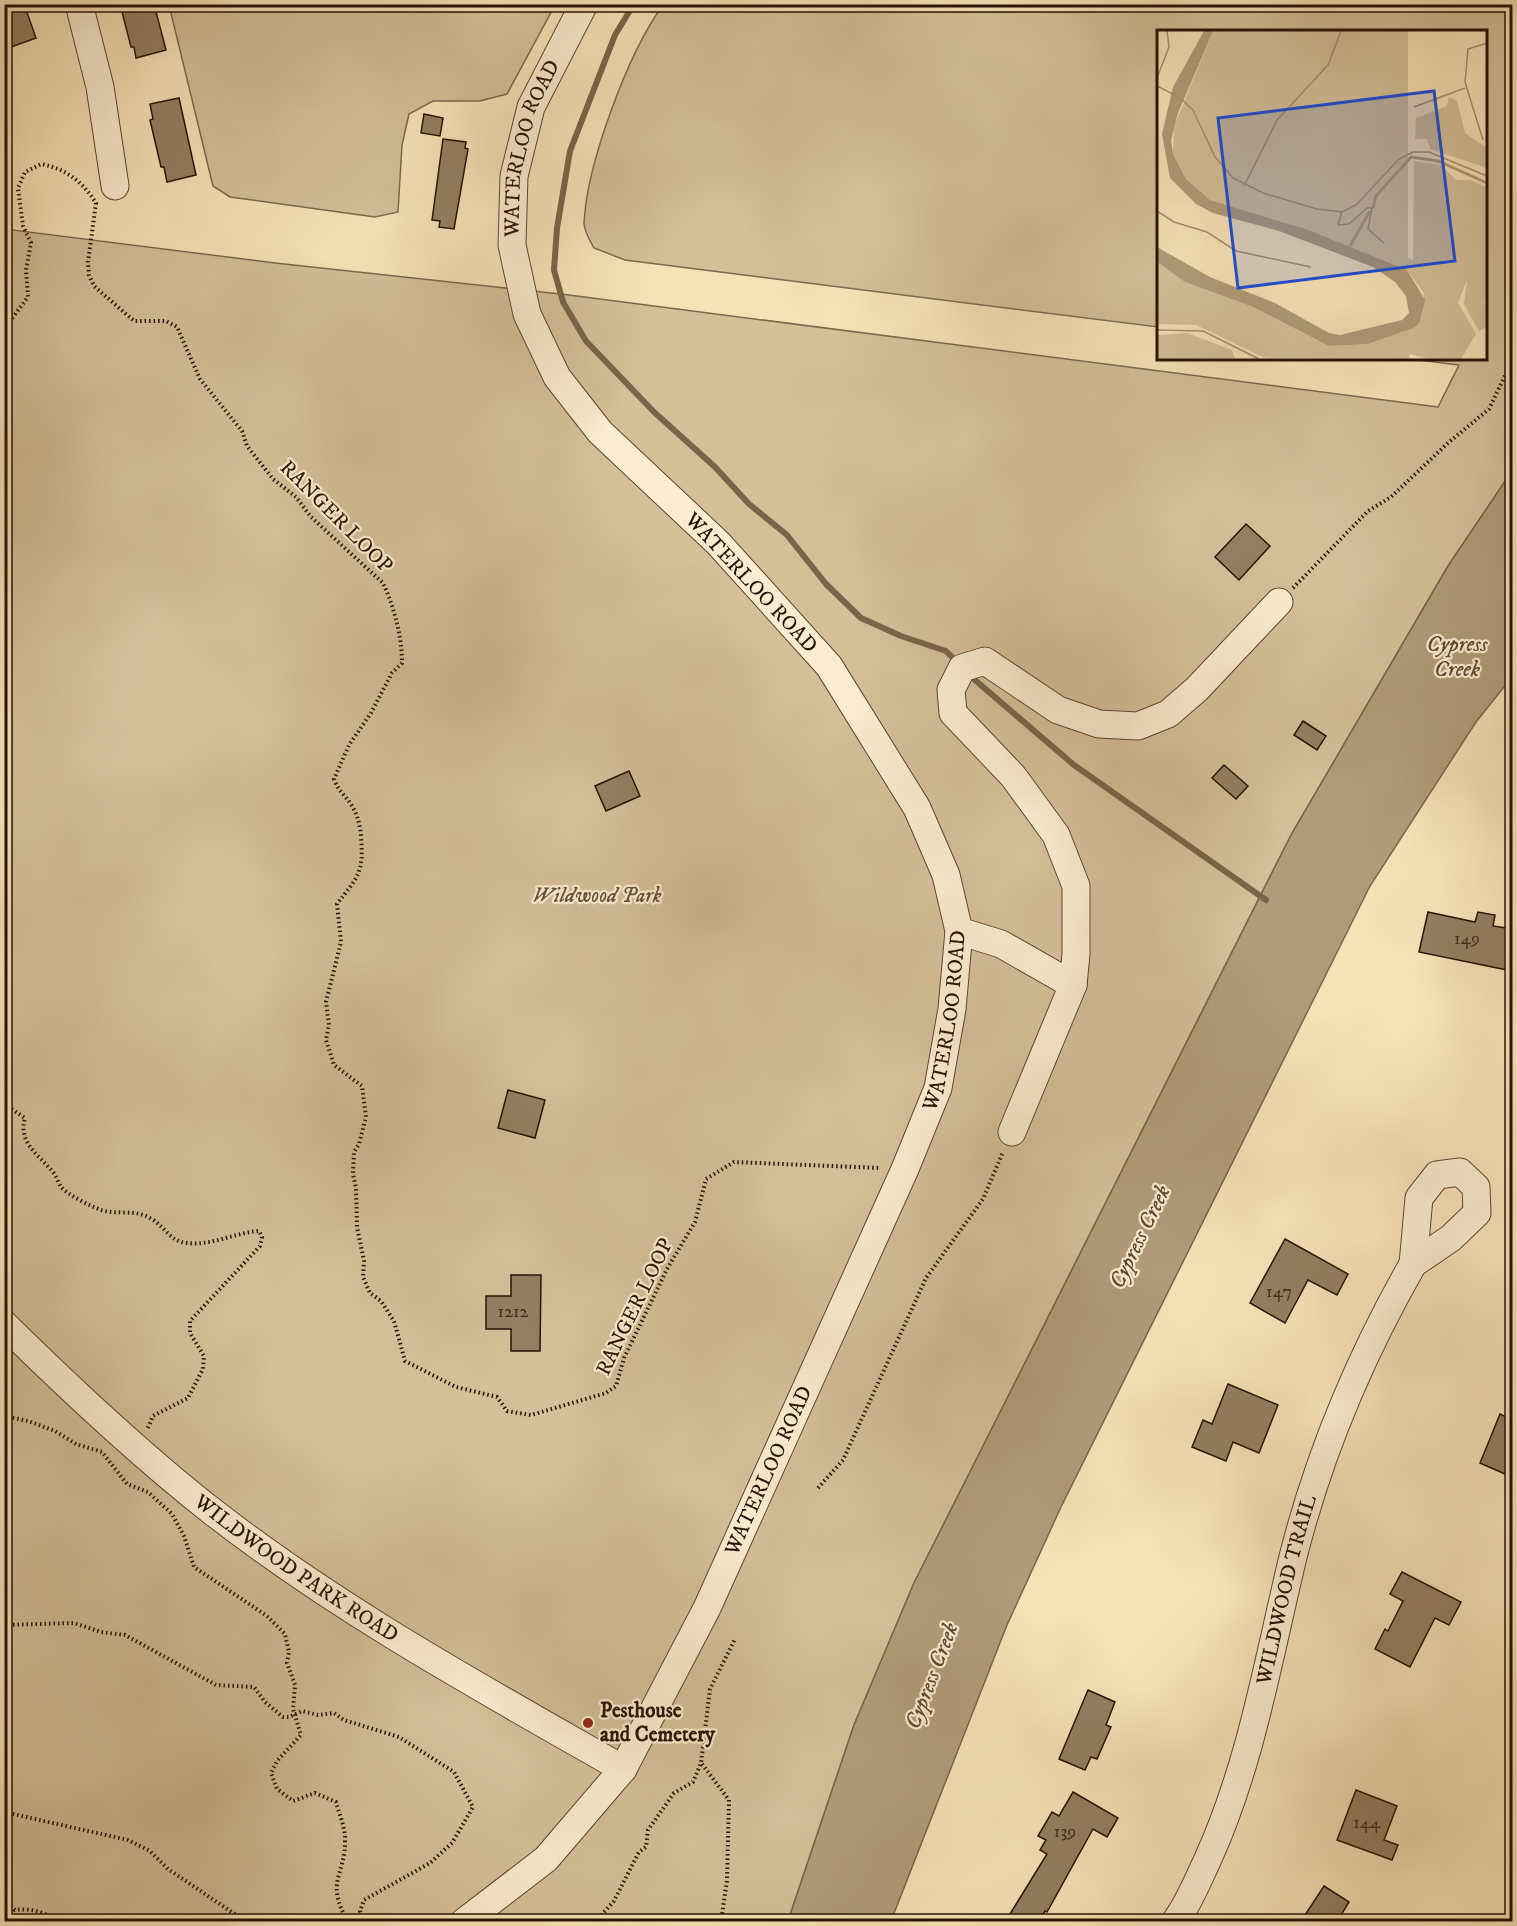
<svg xmlns="http://www.w3.org/2000/svg" width="1517" height="1926" font-family="'IM FELL DW Pica',serif">
	<style>
		.green { fill: #d4bf99; stroke: #7e684f; stroke-width: 1.5 }
		.water { fill: #b19b7a; stroke: #7b644b; stroke-width: 1.5 }
		.lines { fill: none; stroke-linecap: round; stroke-linejoin: round }
		.stream { stroke: #7b644b; stroke-width: 6 }
		.building { fill: #947e62; stroke: #291205; stroke-width: 1.5 }
		.minor-casing { stroke: #5c4632; stroke-width: 29 }
		.path { stroke: #291205; stroke-width: 4; stroke-dasharray: 1.5 3; stroke-linecap: butt }
		.minor { stroke: #faecd0; stroke-width: 27 }
		.poi-dot { fill: #8f2418; stroke: #faecd0; stroke-width: 2 }
		.labels { text-anchor: middle; dominant-baseline: central; stroke-width: 4.5; stroke-linejoin: round; paint-order: stroke }
		.number-label { font-size: 18px; fill: #442d1c }
		.street-label { font-size: 21px; fill: #291205; stroke: #faecd0 }
		.park-label { font-size: 21px; font-style: italic; fill: #654f39; stroke: #faecd0 }
		.poi-label { font-size: 21px; font-weight: bold; fill: #291205; stroke: #faecd0; text-anchor: start }
		.water-label { font-size: 22px; font-style: italic; fill: #5f4934; stroke: #faecd0 }
		.inset-river { fill: none; stroke: #b19b7a; stroke-width: 3 }
		.inset-road { fill: none; stroke: #a58f70; stroke-width: 1.5 }
		.view { fill: #1d4ed8; fill-opacity: 0.15; stroke: #1d4ed8; stroke-width: 3 }
		.inset-edge { fill: none; stroke: #291205; stroke-width: 3 }
	</style>
	<rect width="100%" height="100%" fill="#f7e2b7"/>
	<filter id="stains"><feTurbulence type="fractalNoise" baseFrequency=".00333" numOctaves="4"/><feColorMatrix values="0 0 0 0 .2 0 0 0 0 .09 0 0 0 0 .02 0 0 0 .5 -.17"/></filter>
	<radialGradient id="worn" r=".72"><stop offset=".6" stop-color="#630" stop-opacity="0"/><stop offset="1" stop-color="#630" stop-opacity=".3"/></radialGradient>
	<g class="green">
		<polygon points="169,5 169,4 555,5 507,94 480,101 433,101 409,114 402,145 398,212 375,217 230,197 213,186"/>
		<path d="M663,5H1512V471L1448,566L1291,835L914,1583L854,1725L788,1921L5,1922V229L275,263L569,295L1438,407L1459,365L1411,359L1486,358V32H1158V327L625,260L594,248C590,241 584,231 584,223C587,163 628,53 663,5Z"/>
	</g>
	<polygon class="water" points="1512,471 1512,677 1476,722 1370,886 1061,1507 1007,1625 891,1921 788,1921 854,1725 914,1583 1291,835 1448,566"/>
	<g class="lines">
		<g class="stream">
			<polyline points="634,4 615,35 570,151 557,228 554,270 563,302 586,341 654,412 715,467 749,504 787,535 826,584 861,618 901,636 946,651 957,662"/>
			<polyline points="968,674 1074,765 1266,900"/>
		</g>
	</g>
	<g class="building">
		<polygon points="4,4 24,4 36,38 11,47 4,29"/>
		<polygon points="120,4 154,4 166,50 136,58 134,47 131,47"/>
		<polygon points="179,98 196,175 167,182 164,167 161,167 150,120 153,119 150,104"/>
		<polygon points="424,114 443,118 440,136 421,133"/>
		<polygon points="443,139 466,142 465,148 468,149 454,229 439,227 440,221 432,220"/>
		<polygon points="1246,524 1270,546 1239,580 1215,557"/>
		<polygon points="1303,721 1326,736 1317,750 1294,735"/>
		<polygon points="1224,765 1248,786 1236,799 1212,778"/>
		<polygon points="629,771 640,796 606,811 595,786"/>
		<polygon points="1428,912 1475,922 1478,912 1495,915 1493,926 1512,929 1512,971 1419,952"/>
		<polygon points="508,1090 545,1100 535,1138 498,1128"/>
		<polygon points="1285,1239 1348,1274 1337,1295 1308,1280 1285,1323 1250,1303"/>
		<polygon points="511,1275 541,1275 540,1351 511,1351 511,1329 486,1329 486,1296 511,1296"/>
		<polygon points="1228,1384 1278,1405 1259,1453 1233,1442 1226,1461 1192,1447 1203,1420 1212,1424"/>
		<polygon points="1500,1414 1512,1420 1512,1477 1480,1463"/>
		<polygon points="1402,1572 1461,1602 1449,1625 1435,1618 1410,1667 1375,1649 1385,1629 1388,1631 1403,1601 1390,1594"/>
		<polygon points="1088,1690 1115,1702 1106,1725 1111,1727 1097,1759 1091,1757 1085,1770 1059,1759"/>
		<polygon points="1356,1790 1397,1806 1384,1840 1398,1845 1392,1860 1337,1840"/>
		<polygon points="1073,1792 1118,1818 1107,1837 1093,1829 1047,1912 1045,1911 1039,1922 1023,1922 1010,1914 1047,1854 1040,1850 1046,1840 1038,1836 1052,1812 1059,1816"/>
		<polygon points="1324,1886 1349,1902 1337,1922 1316,1922 1305,1915"/>
	</g>
	<g class="lines">
		<g class="minor-casing">
			<g id="minor">
				<polyline points="79,4 100,87 115,186"/>
				<polyline points="959,931 1001,944 1073,985 1076,954 1076,886 1056,835 1013,776 953,713 951,690 962,668 985,661 1058,710 1099,724 1138,726 1168,714 1197,689 1279,602"/>
				<polyline points="1012,1132 1073,985"/>
				<polygon points="1460,1172 1476,1187 1477,1213 1451,1238 1413,1264 1419,1198 1437,1175"/>
				<path id="s1" d="M4,1324C71,1390 139,1454 213,1512C340,1611 483,1689 623,1769"/>
				<path id="s2" d="M464,1922L546,1859L623,1769L707,1608L905,1169L938,1088L952,1009L959,931L946,875L917,808L829,666L718,543L600,432L557,377L527,314L512,245L514,176L531,107L584,4"/>
				<path id="s3" d="M1175,1922C1189,1903 1197,1882 1207,1861C1251,1765 1268,1660 1293,1557C1319,1454 1361,1355 1413,1264"/>
			</g>
		</g>
		<g class="path">
			<path d="M4,329L28,297L26,270L31,243L23,226L18,188L25,172L41,164C66,169 82,181 96,203L88,262L89,275L94,286L134,321H166L177,327L200,379L242,431L247,446L273,479L296,497L311,517L383,583C394,607 402,636 402,663L392,673L371,713L349,745L334,779C338,791 346,796 352,806C358,816 360,825 361,837C364,872 358,877 337,904L341,942L326,1002L329,1025L326,1040L334,1065L362,1086L366,1117L359,1144L354,1152L353,1174L356,1188L357,1227L364,1261L363,1277L370,1293L381,1301L394,1321L405,1361L456,1387L497,1397L507,1411L531,1415L606,1393L616,1386L624,1358L667,1269L695,1222L706,1179L734,1162L880,1168"/>
			<polyline points="4,346 4,347"/>
			<polyline points="1293,588 1368,511 1391,497 1448,443 1489,409 1512,361"/>
			<path d="M4,1104L25,1118C18,1143 38,1154 52,1171C56,1175 58,1182 61,1187C68,1195 90,1206 101,1210C117,1215 135,1209 150,1218C164,1225 170,1242 187,1243C212,1246 233,1233 259,1231L262,1237L260,1246L190,1321V1333L204,1356L203,1369L188,1398L153,1416L147,1430"/>
			<path d="M4,1416L28,1421L55,1431L76,1444L102,1452L127,1484L148,1492L172,1514L184,1536L194,1567L267,1616L285,1634L289,1652L287,1663L295,1685L293,1709L301,1735L277,1761L271,1773L277,1789L293,1801L315,1793L336,1802C339,1814 345,1826 345,1839C346,1876 324,1880 348,1922"/>
			<polyline points="818,1488 843,1460 926,1278 983,1199 1003,1152"/>
			<polyline points="4,1625 74,1623 101,1632 125,1635 216,1685 254,1687 265,1702 283,1717 289,1717 302,1711 318,1715 334,1713 344,1720 399,1737 454,1772 473,1807 452,1843 430,1863 364,1900 360,1911 363,1922"/>
			<polyline points="702,1764 729,1800 727,1880 721,1922"/>
			<polyline points="4,1812 128,1840 150,1851 168,1869 233,1913 252,1922"/>
			<path d="M4,1900L15,1910C29,1908 46,1911 56,1922"/>
			<polyline points="117,1922 126,1919 136,1922"/>
			<polyline points="595,1922 614,1901 639,1852 646,1847 648,1830 674,1793 693,1782 701,1763 710,1689 735,1639"/>
		</g>
		<use href="#minor" class="minor"/>
	</g>
	<circle class="poi-dot" cx="588" cy="1723" r="6"/>
	<g class="labels">
		<g class="number-label">
			<text x="1467" y="939">149</text>
			<text x="1279" y="1292">147</text>
			<text x="513" y="1312">1212</text>
			<text x="1367" y="1823">144</text>
			<text x="1065" y="1832">139</text>
		</g>
		<g class="street-label">
			<text stroke="none"><textPath href="#s2" startOffset="2066">WATERLOO ROAD</textPath></text>
			<text transform="translate(336 517) rotate(45)">RANGER LOOP</text>
			<text transform="translate(751 583) rotate(47)">WATERLOO ROAD</text>
			<text stroke="none"><textPath href="#s2" startOffset="1040">WATERLOO ROAD</textPath></text>
			<text transform="translate(635 1307) rotate(-64)">RANGER LOOP</text>
			<text stroke="none"><textPath href="#s2" startOffset="554">WATERLOO ROAD</textPath></text>
			<text stroke="none"><textPath href="#s1" startOffset="382">WILDWOOD PARK ROAD</textPath></text>
			<text stroke="none"><textPath href="#s3" startOffset="352">WILDWOOD TRAIL</textPath></text>
		</g>
		<g class="park-label">
			<text x="597" y="896">Wildwood Park</text>
		</g>
		<g class="poi-label">
			<text x="600" y="1711">Pesthouse<tspan x="600" dy="24">and Cemetery</tspan></text>
		</g>
		<g class="water-label">
			<text x="1457" y="644">Cypress<tspan x="1457" dy="25">Creek</tspan></text>
			<text transform="translate(1140 1237) rotate(-64)">Cypress Creek</text>
			<text transform="translate(932 1676) rotate(-69)">Cypress Creek</text>
		</g>
	</g>
	<g transform="translate(1157 30)">
		<rect width="330" height="330" fill="#f7e2b7"/>
		<path d="M56,1H251V228L256,230L257,131L284,135L299,150H313L330,157V270L324,274L330,271V297L322,301L307,274L310,250L301,273L319,304L304,329H271L253,324L252,329L118,328L106,327L39,295L0,294V232L28,252L96,277L172,316L211,314L257,298L265,287L267,263L250,240L152,200L53,170L29,149L16,124L17,97ZM292,67L300,71L308,103L330,118V138L273,119L270,109H258L259,88L290,76ZM30,303L75,320L78,329H0V305Z" fill="#d4bf99"/>
		<path d="M47,1H56L21,83L14,110L16,124L29,149L53,170L152,200L250,240L268,270L263,292L257,298L211,314L172,316L96,277L28,252L0,232V217L53,247L118,273L172,303L183,305L245,290L252,283L249,266L238,252L216,237L122,201L56,183L39,174L13,148L5,104L16,57Z" fill="#b19b7a"/>
		<path class="inset-river" d="M216,178L219,166L254,127L281,131L330,153M193,216L213,181"/>
		<path class="inset-road" d="M0,48L12,17L10,1M0,56L22,67L36,80L58,127L76,148L106,163L160,179L185,182L199,175L242,129L256,122H272L330,146M257,77L308,58M326,110L308,52L311,19L330,13M87,156L120,90L171,35L184,1M0,181L17,192L50,202L79,221L154,237M185,182L181,195L192,194L210,178H215L211,199L227,213M0,300L46,301L102,329"/>
		<path class="view" d="M277,61L298,231L81,258L61,88Z"/>
		<rect width="330" height="330" class="inset-edge"/>
	</g>
	<rect width="1517" height="1926" fill="none" stroke="#f7e2b7" stroke-width="24"/>
	<rect x="6" y="6" width="1505" height="1914" fill="none" stroke="#291205" stroke-width="3"/>
	<rect x="12" y="12" width="1493" height="1902" fill="none" stroke="#291205" stroke-width="1.5"/>
	<rect width="100%" height="100%" filter="url(#stains)"/>
	<rect width="100%" height="100%" fill="url(#worn)"/>
</svg>
